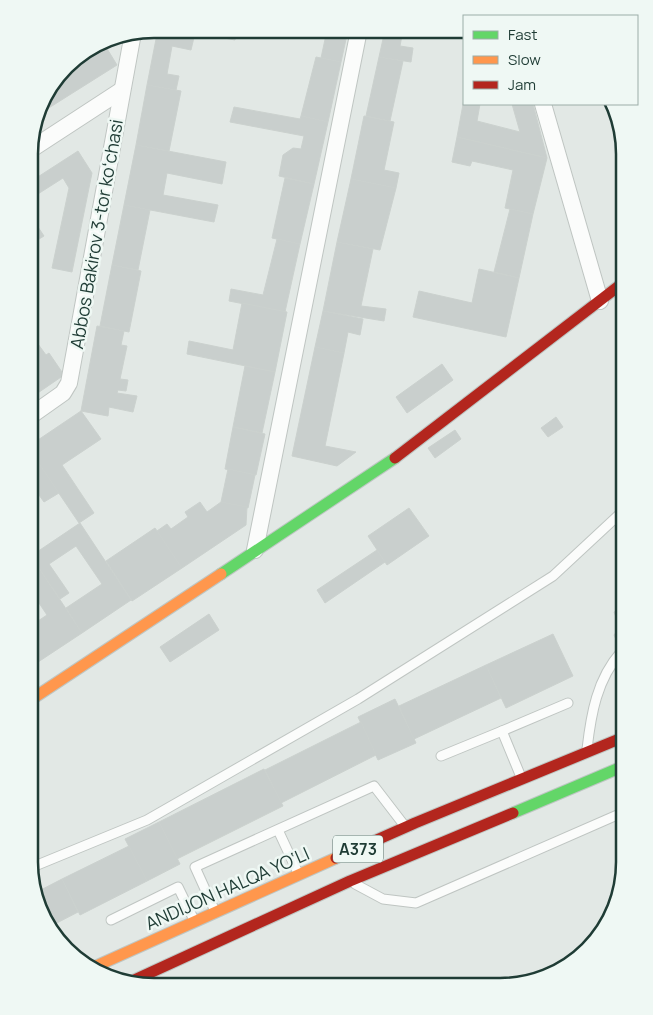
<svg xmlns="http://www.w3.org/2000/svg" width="653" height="1015" font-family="Manrope,sans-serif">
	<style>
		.building { fill: #c9cfcd; stroke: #cbd1ce }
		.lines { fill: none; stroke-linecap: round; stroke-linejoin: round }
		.lane-casing { stroke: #bfc5c2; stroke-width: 11 }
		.street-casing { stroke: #bfc5c2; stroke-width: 18 }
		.fast-casing { stroke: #bec6c3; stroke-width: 13 }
		.slow-casing { stroke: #bec6c3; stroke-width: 13 }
		.jam-casing { stroke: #bec6c3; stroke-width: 13 }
		.lane { stroke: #fbfcfb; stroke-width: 9 }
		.street { stroke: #fbfcfb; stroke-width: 16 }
		.fast { stroke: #63d668; stroke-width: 11 }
		.slow { stroke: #ff974d; stroke-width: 11 }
		.jam { stroke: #b3261e; stroke-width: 11 }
		.labels { text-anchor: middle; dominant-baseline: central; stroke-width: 5; stroke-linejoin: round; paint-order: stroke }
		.shield { fill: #eff8f4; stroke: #5d746e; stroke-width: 1 }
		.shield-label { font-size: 16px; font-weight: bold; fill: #1f3c35 }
		.street-label { font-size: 18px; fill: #1f3c35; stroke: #eff8f4 }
		.rim { fill: none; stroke: #1f3c35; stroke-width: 2.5 }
	</style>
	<rect width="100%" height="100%" fill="#e2e8e5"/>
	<g class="building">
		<polygon points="158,29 195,33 191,50 172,46 167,74 179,76 176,90 147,85"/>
		<polygon points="175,29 237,29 235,40"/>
		<polygon points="327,30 348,30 341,62 321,58"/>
		<polygon points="385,30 403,30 400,46 413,48 411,62 379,57"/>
		<polygon points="106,47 117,65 36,116 42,98 57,78"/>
		<polygon points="316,57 341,62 328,122 301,116"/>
		<polygon points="379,57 403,61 390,121 366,116"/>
		<polygon points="147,85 181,91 169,151 136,145"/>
		<polygon points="464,99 464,104 480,104 477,121 520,132 512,104 533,104 547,158 457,137"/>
		<polygon points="234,107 300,119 301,116 328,122 314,184 279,176 283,155 293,148 301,149 304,136 230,122"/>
		<polygon points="364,116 394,122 384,170 399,173 396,188 351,179"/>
		<polygon points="457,137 547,158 533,214 505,208 513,170 472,161 470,166 452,162"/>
		<polygon points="136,145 226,162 222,184 167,173 163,195 218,205 214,222 124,205"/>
		<polygon points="78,151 92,173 72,272 52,268 69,188 63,178 30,199 30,182"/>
		<polygon points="285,178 314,184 300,244 272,238"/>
		<polygon points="351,179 396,188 380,250 337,242"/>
		<polygon points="124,205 150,210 138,270 112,265"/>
		<polygon points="510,209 533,214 519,278 494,272"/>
		<polygon points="30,215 44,236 31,244 30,242"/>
		<polygon points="277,239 300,244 285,312 229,301 231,289 263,295"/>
		<polygon points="337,242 373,249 361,306 386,309 384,321 323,311"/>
		<polygon points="112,265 141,271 129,332 100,326"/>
		<polygon points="479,269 519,278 506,337 413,317 419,291 472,303"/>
		<polygon points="242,303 287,312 275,372 187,354 189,341 233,350"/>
		<polygon points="323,311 363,319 360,335 348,332 344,353 315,347"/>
		<polygon points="97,326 124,331 121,345 127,346 120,379 128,380 126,391 118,390 117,393 137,396 133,412 109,407 108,416 81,411"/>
		<polygon points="30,333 46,355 49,353 64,375 29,399"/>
		<polygon points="315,347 344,353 325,446 356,452 337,466 292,456"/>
		<polygon points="442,364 453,380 407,413 396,397"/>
		<polygon points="245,366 275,372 262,433 233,427"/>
		<polygon points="81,411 101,439 62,465 94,513 79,523 29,449 29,446"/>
		<polygon points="556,417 563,427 548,437 541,428"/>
		<polygon points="233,427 265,434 256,475 225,469"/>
		<polygon points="455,430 461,439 435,458 428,448"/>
		<polygon points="29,449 59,493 44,502 29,481"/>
		<polygon points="228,469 255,475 248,508 221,502"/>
		<polygon points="200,502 207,512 221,502 247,507 246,525 182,568 157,531 167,524 171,529 188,517 185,512"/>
		<polygon points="409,508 429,536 387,565 368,536"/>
		<polygon points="80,523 131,600 82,633 66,608 102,584 76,546 49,564 69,593 60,599 31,556"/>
		<polygon points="155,528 182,568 132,601 106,561"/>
		<polygon points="377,550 385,562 325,603 317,590"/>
		<polygon points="31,556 82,633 29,668 29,627 47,615 29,588"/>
		<polygon points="624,607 624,631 614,635 620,627 614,612"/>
		<polygon points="209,614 219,630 170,662 160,647"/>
		<polygon points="624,631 624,658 614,635"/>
		<polygon points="553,634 573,676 506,708 486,665"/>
		<polygon points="486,665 501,698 414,739 399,706"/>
		<polygon points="395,699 416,743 378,760 358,717"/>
		<polygon points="361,722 376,755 281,803 265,770"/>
		<polygon points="264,769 283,806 177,859 159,822"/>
		<polygon points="159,822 180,864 147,881 125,839"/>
		<polygon points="129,846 147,881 80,915 62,879"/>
		<polygon points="62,879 78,912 51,926 38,910 35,893"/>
	</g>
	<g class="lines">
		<g class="lane-casing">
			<g id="lane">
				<polyline points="502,731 568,703"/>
				<path d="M587,749C591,714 597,679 621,652"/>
				<polyline points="441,756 502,731 521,777"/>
				<polyline points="278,830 298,873"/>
				<polyline points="30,868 147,820 358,699 553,576 624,510"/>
				<polyline points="355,884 383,899 416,903 624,812"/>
				<polyline points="214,909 195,867 374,786 404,825"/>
				<polyline points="111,920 178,887 194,920"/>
			</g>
		</g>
		<g class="street-casing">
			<g id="street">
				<polyline points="543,104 600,301"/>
				<polyline points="30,150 122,90"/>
				<polyline points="29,417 63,393 69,383 133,33"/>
				<polyline points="255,550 359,30"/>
			</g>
		</g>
		<g class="fast-casing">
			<g id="fast">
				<polyline points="221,574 395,458"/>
				<polyline points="513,813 624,766"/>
			</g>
		</g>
		<g class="slow-casing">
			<g id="slow">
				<polyline points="29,701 221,574"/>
				<polyline points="94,967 336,858"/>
			</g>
		</g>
		<g class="jam-casing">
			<g id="jam">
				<polyline points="395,458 624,282"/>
				<polyline points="336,858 415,823 624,737"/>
				<polyline points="130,982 350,881 513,813"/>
			</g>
		</g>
		<use href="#lane" class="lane"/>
		<use href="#street" class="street"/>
		<use href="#fast" class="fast"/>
		<use href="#slow" class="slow"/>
		<use href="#jam" class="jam"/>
	</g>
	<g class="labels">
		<rect class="shield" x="333" y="835.5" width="50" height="27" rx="4"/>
		<g class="shield-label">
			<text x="358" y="849">A373</text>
		</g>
		<g class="street-label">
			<text transform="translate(96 234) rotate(-80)">Abbos Bakirov 3-tor koʻchasi</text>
			<text transform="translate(227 888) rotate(-24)">ANDIJON HALQA YO‘LI</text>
		</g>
	</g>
	<path d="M0 0H653V1015H0ZM154 38H500A116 116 0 0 1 616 154V862A116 116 0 0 1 500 978H154A116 116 0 0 1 38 862V154A116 116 0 0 1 154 38Z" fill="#eff8f4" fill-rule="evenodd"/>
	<path class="rim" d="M154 38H500A116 116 0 0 1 616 154V862A116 116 0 0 1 500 978H154A116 116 0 0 1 38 862V154A116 116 0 0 1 154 38Z"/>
	<rect x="463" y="15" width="175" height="90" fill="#eff8f4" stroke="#9cada8"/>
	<rect x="473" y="31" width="25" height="8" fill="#63d668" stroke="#9cada8"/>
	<text x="508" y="40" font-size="15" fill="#1f3c35">Fast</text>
	<rect x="473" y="56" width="25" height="8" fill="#ff974d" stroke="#9cada8"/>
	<text x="508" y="65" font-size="15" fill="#1f3c35">Slow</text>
	<rect x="473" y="81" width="25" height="8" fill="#b3261e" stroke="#9cada8"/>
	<text x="508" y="90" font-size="15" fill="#1f3c35">Jam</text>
</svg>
